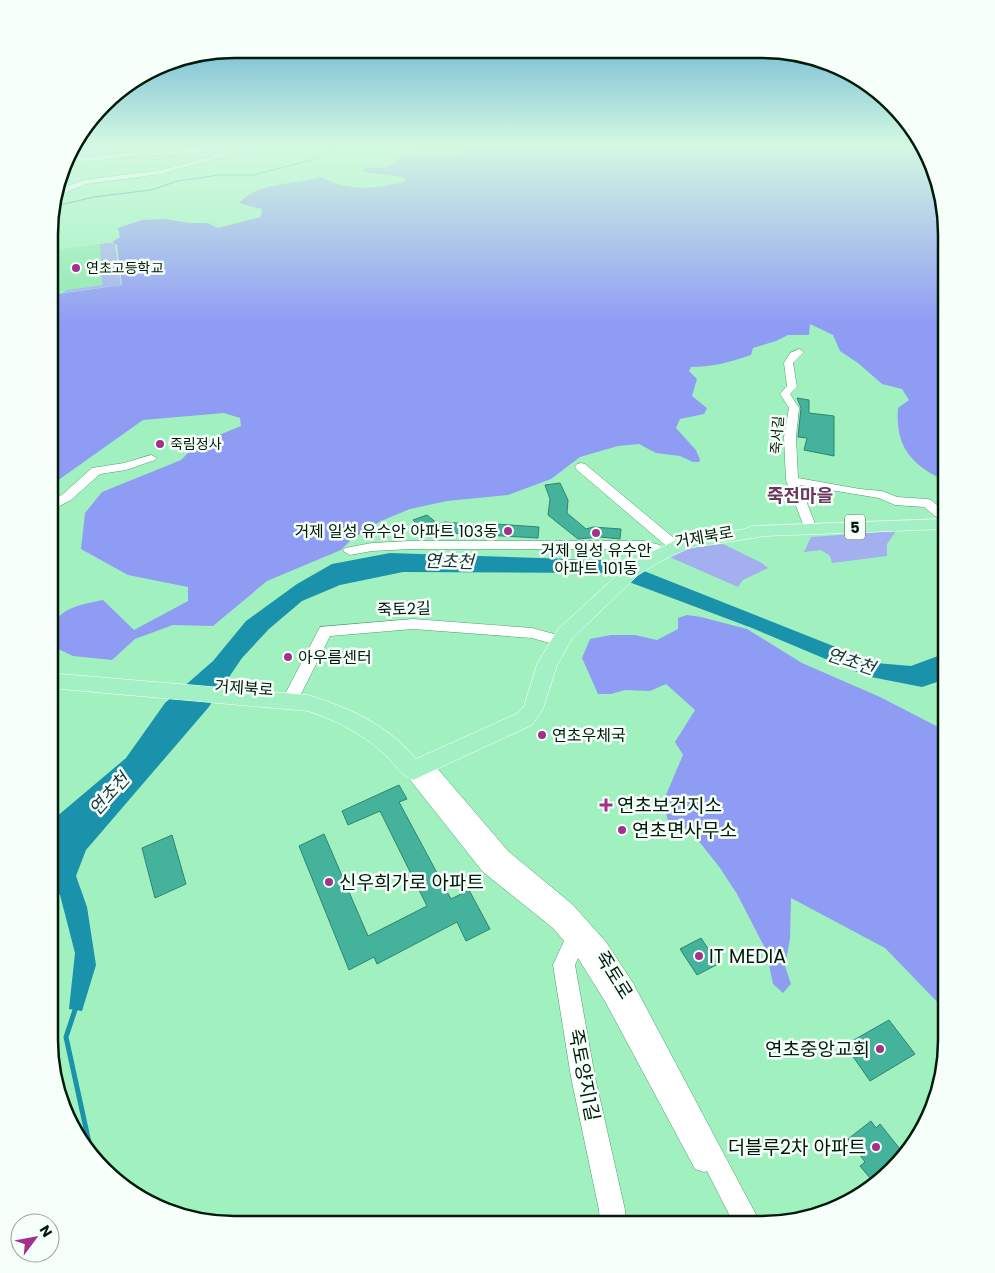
<svg xmlns="http://www.w3.org/2000/svg" width="995" height="1273" font-family="Poppins,'Noto Sans KR',sans-serif">
	<style>
		.built { fill: #8de8b1 }
		.green { fill: #a4afef }
		.forest { fill: #8f9cf4 }
		.water { fill: #1b92ab }
		.lines { fill: none; stroke-linecap: round; stroke-linejoin: round }
		.stream-far1 { stroke: #1b92ab; stroke-width: 1 }
		.stream { stroke: #1b92ab; stroke-width: 5 }
		.building { fill: #45b39c; stroke: #308371 }
		.minor-casing { stroke: #4f9f71; stroke-width: 1 }
		.major-casing { stroke: #fff; stroke-width: 1 }
		.minor { fill: #fff; fill-rule: evenodd }
		.major { fill: #a4f0c5; fill-rule: evenodd }
		.poi-dot { fill: #a2308c; stroke: #f7fffa; stroke-width: 2 }
		.labels { text-anchor: middle; dominant-baseline: central; stroke-width: 5; stroke-linejoin: round; paint-order: stroke }
		.far-poi-label { font-size: 14px; fill: #001b0a; stroke: #f7fffa; text-anchor: start }
		.far-street-label { font-size: 14px; fill: #001b0a; stroke: #f7fffa }
		.shield { fill: #f7fffa; stroke: #4a5f52; stroke-width: 1 }
		.shield-label { font-size: 15px; font-weight: bold; fill: #001b0a }
		.poi-label { font-size: 16px; fill: #001b0a; stroke: #f7fffa; text-anchor: start }
		.street-label { font-size: 16px; fill: #001b0a; stroke: #f7fffa }
		.neighbourhood-label { font-size: 18px; font-weight: bold; fill: #6e3561; stroke: #f7fffa }
		.water-label { font-size: 18px; font-style: italic; fill: #1c343a; stroke: #f7fffa }
		.near-poi-label { font-size: 19px; fill: #001b0a; stroke: #f7fffa; text-anchor: start }
		.near-street-label { font-size: 19px; fill: #001b0a; stroke: #f7fffa }
		.rim { fill: none; stroke: #001b0a; stroke-width: 2.5 }
	</style>
	<rect width="100%" height="100%" fill="#a0f1bf"/>
	<polygon class="built" points="100,244 103,285 67,290 50,294 50,251"/>
	<g class="green">
		<polygon points="111,243 115,244 121,285 61,293 67,290 102,285 100,244"/>
		<polygon points="896,531 887,544 887,556 832,563 830,556 821,550 804,552 811,537"/>
		<polygon points="723,544 762,563 768,568 743,580 738,587 665,555 688,548"/>
	</g>
	<g class="forest">
		<path d="M424,145H921L927,152L946,233V481C912,466 895,447 898,408L909,400L902,389L882,384L858,363L840,351L833,335L810,324L809,335H788L776,341L753,348L751,355C731,362 713,367 691,367L689,371L697,379L692,396L707,408L704,414L680,419L676,428L696,450L700,460L699,462H693L680,456L656,453L639,444L618,446L580,457L551,479L508,495L447,501L410,509L381,521L352,539L341,550L267,581L213,626L173,625L135,639L112,660L73,656L50,645C50,609 74,606 103,600L134,630L188,601V587L128,575L81,549L85,513L102,492L181,460L197,444L241,426L240,418L224,413L143,420L57,481L50,480V295L122,285L117,245L112,242L120,237L118,228L142,220L165,219L189,223H207L218,228L261,217L262,209L239,203C260,181 295,185 322,177C347,192 379,189 406,181L403,177L364,172L363,169L365,167L381,168L389,166L405,156L455,157L465,153L459,151H416Z"/>
		<polygon points="687,615 701,617 747,629 802,663 880,697 946,731 946,1011 885,948 791,898 790,939 785,966 791,984 783,993 773,984 766,950 737,894 720,868 690,830 669,825 663,802 683,755 675,742 695,710 666,684 650,691 625,690 611,694 598,694 582,658 590,639 611,635 635,635 657,640 678,629 678,618"/>
	</g>
	<polygon class="water" points="390,553 602,560 644,571 876,663 911,666 946,653 946,679 922,687 866,676 752,628 605,573 403,572 340,585 302,601 269,629 242,658 208,708 86,850 76,876 87,907 96,965 82,1011 69,1009 75,953 60,895 49,884 49,823 126,758 165,703 213,661 246,621 297,584 332,564"/>
	<g class="lines">
		<polyline class="stream-far1" points="51,207 94,197 151,190 178,181 219,175 254,175 315,159 321,157 326,151 346,145"/>
		<polyline class="stream" points="76,1007 66,1037 90,1147"/>
	</g>
	<g class="building">
		<polygon points="797,398 809,400 809,413 834,416 834,456 804,450 807,438 798,437 801,408"/>
		<polygon points="560,483 568,500 567,513 586,529 593,527 621,529 620,539 600,537 578,539 548,515 550,499 545,485"/>
		<polygon points="427,515 438,524 445,522 479,525 496,525 496,524 539,527 538,538 449,533 435,536 427,534 413,520"/>
		<polygon points="399,785 407,799 399,802 451,899 469,890 490,929 466,941 457,922 377,964 374,957 349,970 299,846 324,834 368,936 427,906 380,811 348,825 342,811"/>
		<polygon points="172,835 186,884 155,898 142,848"/>
		<polygon points="701,938 718,964 697,975 680,949"/>
		<polygon points="889,1020 915,1054 870,1081 845,1045"/>
		<polygon points="871,1121 876,1128 880,1124 904,1154 884,1178 875,1184 860,1166 865,1162 848,1139"/>
	</g>
	<g class="lines">
		<g class="minor-casing">
			<g id="minor">
				<path d="M210,145H220C195,158 163,154 136,156C113,158 90,162 67,161L68,157H95L138,152L159,153Z"/>
				<polygon points="254,145 264,145 161,174 86,184 55,197 56,192 70,185 85,180 161,170"/>
				<polygon points="799,349 804,352 793,363 797,387 790,394 799,408 796,437 798,478 860,489 882,491 897,497 927,499 931,500 946,512 946,522 941,521 924,507 895,505 879,498 800,485 817,529 811,533 806,532 786,480 784,437 789,408 780,394 787,386 784,363 790,353"/>
				<polygon points="151,455 157,458 155,460 126,470 100,474 71,500 50,511 50,502 63,494 92,468 124,463"/>
				<polygon points="581,463 585,464 681,544 683,547 681,550 671,550 577,470 575,467 577,464"/>
				<polygon points="410,541 644,541 660,545 662,548 655,552 644,549 410,549 372,551 350,555 343,551 345,548 372,543"/>
				<polygon points="413,619 532,628 565,637 568,641 565,645 560,646 532,638 413,629 330,636 296,704 290,706 284,704 282,700 320,627"/>
				<polygon points="425,759 431,761 508,851 573,905 606,942 633,983 761,1224 734,1224 707,1171 704,1172 695,1169 606,1003 578,958 575,965 595,1077 625,1210 626,1224 600,1224 599,1210 571,1077 553,965 564,941 553,928 483,872 407,776 404,771 407,766 413,764 417,765 419,761"/>
			</g>
		</g>
		<g class="major-casing">
			<path id="major" d="M946,519V529L766,536L689,548L661,561L638,575L572,639L557,665L543,709L532,725L413,780C400,776 393,761 382,752C361,733 335,720 308,711L49,688V673L308,695C350,708 388,725 416,759L518,713L524,706L537,664L558,629L626,567L649,553L679,539L745,529L752,526Z"/>
		</g>
		<use href="#minor" class="minor"/>
		<use href="#major" class="major"/>
	</g>
	<linearGradient id="sky" x2="0" y2="1"><stop stop-color="#56a6d0"/><stop offset="0.45" stop-color="#d4f9e2"/><stop offset="1" stop-color="#d4f9e2" stop-opacity="0"/></linearGradient>
	<rect width="995" height="323" fill="url(#sky)"/>
	<g class="poi-dot">
		<circle cx="76" cy="268" r="5"/>
		<circle cx="160" cy="444" r="5"/>
		<circle cx="508" cy="531" r="5"/>
		<circle cx="596" cy="533" r="5"/>
		<circle cx="288" cy="657" r="5"/>
		<circle cx="542" cy="735" r="5"/>
		<path d="M603.5 797.5h5v5h5v5h-5v5h-5v-5h-5v-5h5z"/>
		<circle cx="622" cy="830" r="5"/>
		<circle cx="329" cy="882" r="5"/>
		<circle cx="699" cy="956" r="5"/>
		<circle cx="880" cy="1049" r="5"/>
		<circle cx="876" cy="1147" r="5"/>
	</g>
	<g class="labels">
		<g class="far-poi-label">
			<text x="86" y="268">연초고등학교</text>
			<text x="170" y="444">죽림정사</text>
		</g>
		<g class="far-street-label">
			<text transform="translate(777 435) rotate(-86)">죽서길</text>
		</g>
		<rect class="shield" x="845" y="514.5" width="20" height="25" rx="4"/>
		<g class="shield-label">
			<text x="855" y="527">5</text>
		</g>
		<g class="poi-label">
			<text x="498" y="531" text-anchor="end">거제 일성 유수안 아파트 103동</text>
			<text x="596" y="550" text-anchor="middle">거제 일성 유수안<tspan x="596" dy="18">아파트 101동</tspan></text>
			<text x="298" y="657">아우름센터</text>
			<text x="552" y="735">연초우체국</text>
		</g>
		<g class="street-label">
			<text transform="translate(704 537) rotate(-10)">거제북로</text>
			<text transform="translate(404 609) rotate(-2)">죽토2길</text>
			<text transform="translate(244 688) rotate(4)">거제북로</text>
		</g>
		<g class="neighbourhood-label">
			<text x="800" y="495">죽전마을</text>
		</g>
		<g class="water-label">
			<text transform="translate(449 561) rotate(2)">연초천</text>
			<text transform="translate(851 661) rotate(18)">연초천</text>
			<text transform="translate(109 794) rotate(-48)">연초천</text>
		</g>
		<g class="near-poi-label">
			<text x="617" y="805">연초보건지소</text>
			<text x="632" y="830">연초면사무소</text>
			<text x="339" y="882">신우희가로 아파트</text>
			<text x="709" y="956">IT MEDIA</text>
			<text x="870" y="1049" text-anchor="end">연초중앙교회</text>
			<text x="866" y="1147" text-anchor="end">더블루2차 아파트</text>
		</g>
		<g class="near-street-label">
			<text transform="translate(614 975) rotate(58)">죽토로</text>
			<text transform="translate(584 1075) rotate(79)">죽토양지1길</text>
		</g>
	</g>
	<path d="M0 0H995V1273H0ZM234 58H762A176 176 0 0 1 938 234V1040A176 176 0 0 1 762 1216H234A176 176 0 0 1 58 1040V234A176 176 0 0 1 234 58Z" fill="#f7fffa" fill-rule="evenodd"/>
	<path class="rim" d="M234 58H762A176 176 0 0 1 938 234V1040A176 176 0 0 1 762 1216H234A176 176 0 0 1 58 1040V234A176 176 0 0 1 234 58Z"/>
	<g transform="translate(35 1238) rotate(58)"><circle r="24" fill="#f7fffa" stroke="#94a49a"/>
	<path d="M0-4L9 19L0 12L-9 19Z" fill="#a2308c"/>
	<text y="-8" font-size="14" font-weight="bold" text-anchor="middle" fill="#001b0a">N</text>
	</g>
</svg>
